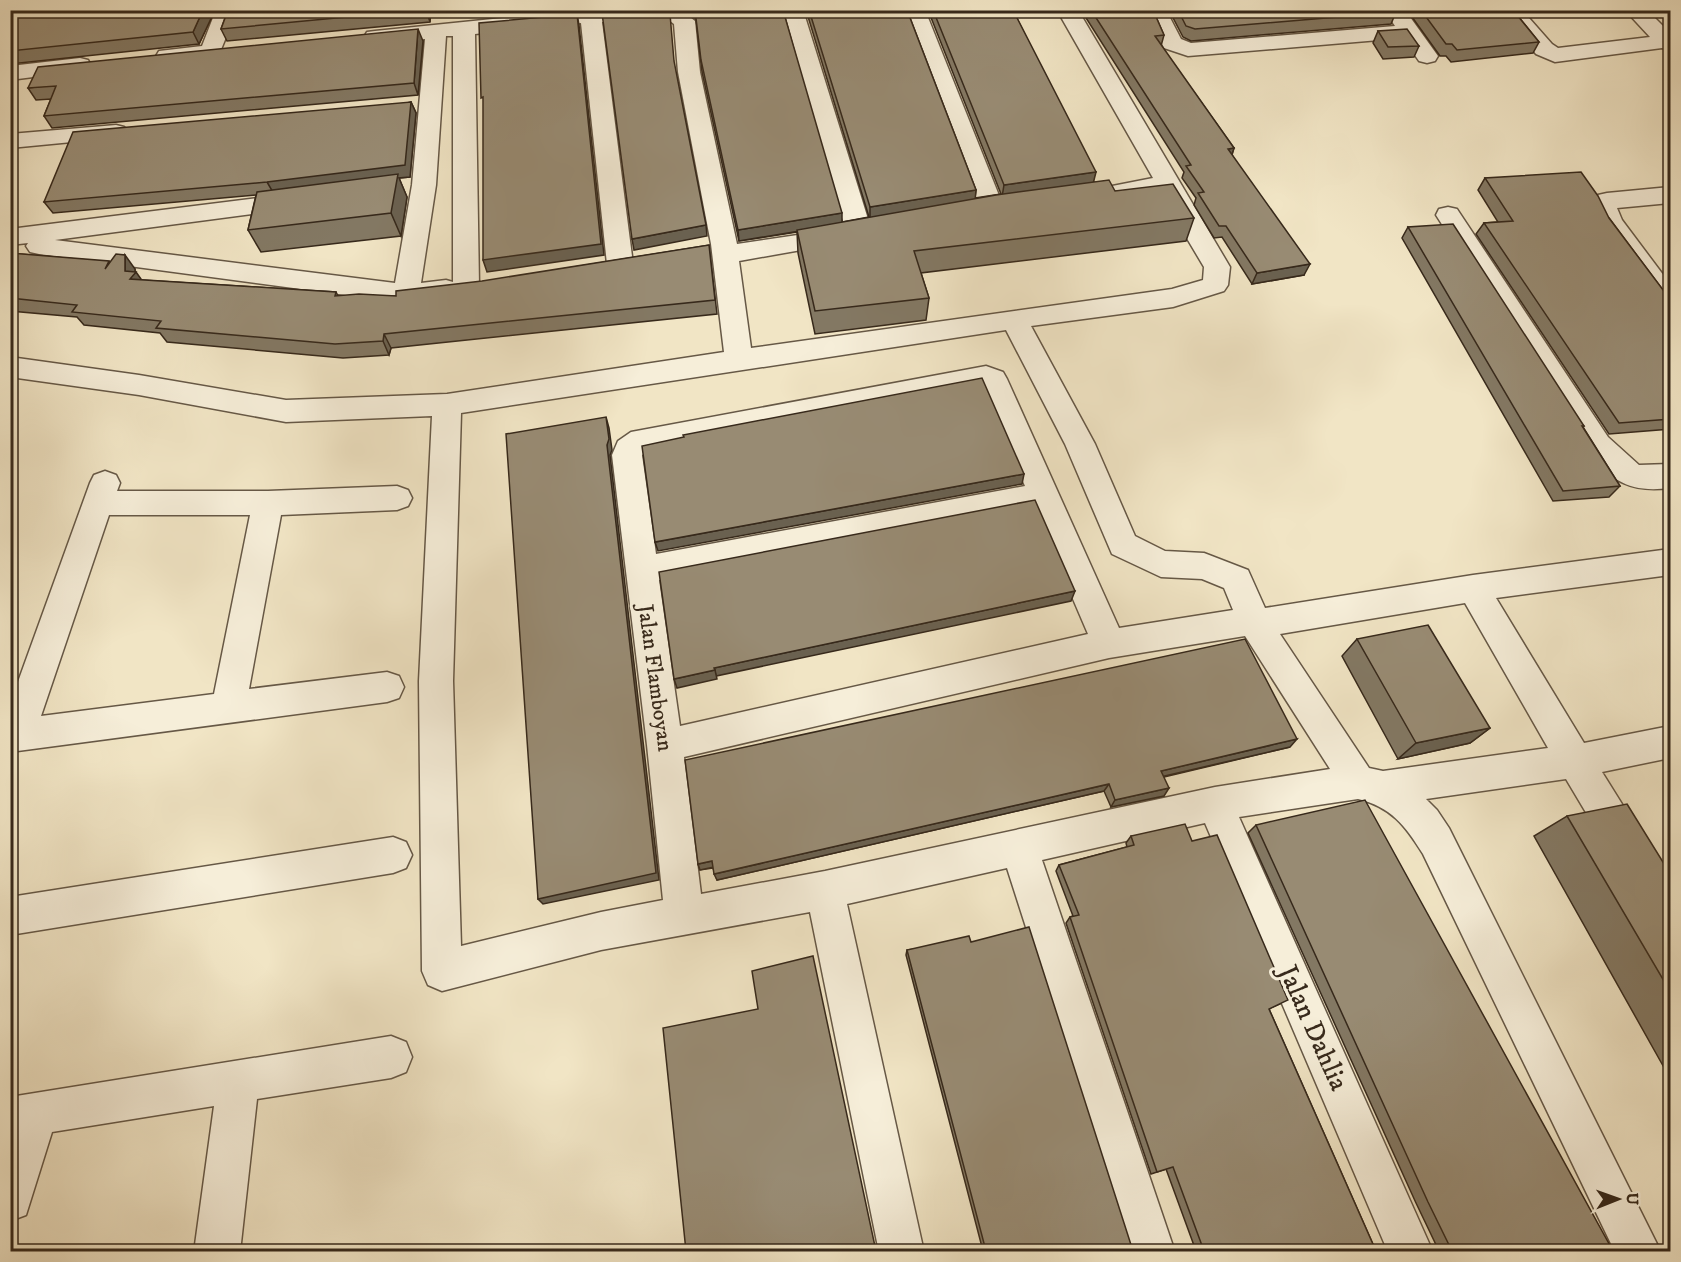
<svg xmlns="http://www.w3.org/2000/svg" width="1681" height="1262" font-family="'IM FELL DW Pica',serif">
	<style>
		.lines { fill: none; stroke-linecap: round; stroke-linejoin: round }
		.minor-casing { stroke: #665846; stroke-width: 3 }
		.minor { fill: #f6eed9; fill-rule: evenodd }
		.wall { fill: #837863; stroke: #37291b; stroke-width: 1.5 }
		.shaded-wall { fill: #6a6150; stroke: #37291b; stroke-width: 1.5 }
		.building { fill: #988b73; stroke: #37291b; stroke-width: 1.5 }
		.labels { text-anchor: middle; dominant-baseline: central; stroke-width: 6; stroke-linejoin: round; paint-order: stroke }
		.street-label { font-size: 22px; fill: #37291b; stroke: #f6eed9 }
		.near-street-label { font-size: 27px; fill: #37291b; stroke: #f6eed9 }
	</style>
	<rect width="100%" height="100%" fill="#f1e5c5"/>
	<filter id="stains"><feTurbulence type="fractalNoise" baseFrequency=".00333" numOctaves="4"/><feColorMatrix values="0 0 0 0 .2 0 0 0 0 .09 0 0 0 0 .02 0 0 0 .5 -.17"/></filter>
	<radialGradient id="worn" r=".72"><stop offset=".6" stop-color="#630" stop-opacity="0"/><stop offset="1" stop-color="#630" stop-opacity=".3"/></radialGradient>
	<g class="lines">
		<g class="minor-casing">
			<g id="minor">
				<polygon points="216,10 237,10 218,57 167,63 159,61 156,56 159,51 202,46"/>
				<path d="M583,10H681L695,21L700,72L737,244L845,228L782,10H803L872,232L868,238L859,240L852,238L841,243L739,261L751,348L1172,289L1203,280L1204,267L1160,193L1111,201L1102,198L1099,193L1102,188L1153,178L1057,10H1078L1230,267L1228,285L1224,291L1173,307L1031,326L1095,444L1135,536L1165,551L1204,553L1248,570L1265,608L1473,575L1670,549V575L1496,598L1584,743L1670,726V758L1602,772L1670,881V935L1656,930L1566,779L1426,799L1437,810L1449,828L1661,1252H1615L1423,854C1405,825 1391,807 1358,799L1239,817L1433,1252H1388L1205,823L1042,860L1175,1252H1130L1007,868L847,904L924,1252H879L810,912L601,950L442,991L428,985L422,971L419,681L432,416L286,422L139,395L10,377V357L139,375L286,400L447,394L724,352L711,244L678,72L674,24L670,21L602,22L633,264L629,270L620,273L611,270L607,264L581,23L475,34L479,286L475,292L466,295L457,292L455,295L406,303L39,254L30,252L26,246L28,243L10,245V229L297,193L306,195L309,201L306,207L55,240L395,283L412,185L425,39L375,43L367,42L364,37L367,32L375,31ZM446,36H453V282L446,280L421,283L436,185ZM1006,330L1065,444L1112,554L1161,577L1202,579L1224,588L1233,610L1119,628L1007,379L1003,372L986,366L631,432L618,441L612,455L647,745L663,900L601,912L461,946L453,681L461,413ZM982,386L1025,486L656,554L642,455L649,450ZM1034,508L1088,634L680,726L659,580ZM1465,603L1548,748L1383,771L1369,768L1280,634ZM1245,636L1330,769L1215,787L825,871L701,894L684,757L1109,658Z"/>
				<polygon points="904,10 925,10 1004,208 1001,214 992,216 983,214 980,208"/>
				<polygon points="1145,10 1166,10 1181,39 1191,43 1395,26 1387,14 1389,10 1405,10 1438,56 1435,61 1427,63 1419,61 1403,38 1188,56 1164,48"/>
				<polygon points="1500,10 1522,10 1552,44 1558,48 1650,37 1625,10 1647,10 1670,33 1670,50 1662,48 1555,62 1536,54"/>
				<polygon points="80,58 88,60 91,65 88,70 10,80 10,66"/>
				<polygon points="116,125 124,127 128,132 124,137 10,148 10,134"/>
				<polygon points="1670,187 1670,203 1617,208 1622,220 1670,284 1670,311 1661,308 1602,228 1592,207 1598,195 1607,193"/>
				<path d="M1448,207L1457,209L1608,437L1639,465L1670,464V488C1631,493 1613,482 1588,453L1436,215L1439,209Z"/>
				<path d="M105,471L116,475L120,483L117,491H268L397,486L408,490L412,498L408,506L397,510L281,515L249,689L387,672L399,676L404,687L399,698L387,702L10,752V704L90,483L94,475ZM109,515H250L214,694L41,716Z"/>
				<polygon points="393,837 406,842 412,855 406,868 393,873 10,935 10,897"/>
				<polygon points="391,1036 406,1042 412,1057 406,1072 391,1078 257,1099 240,1252 194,1252 214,1106 52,1132 26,1215 10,1221 10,1097"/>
			</g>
		</g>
		<use href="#minor" class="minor"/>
	</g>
	<g class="wall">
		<polygon points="10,10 215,10 199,44 10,64"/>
		<polygon points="228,10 431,10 430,22 227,41 221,29"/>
		<polygon points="480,10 554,10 482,17"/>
		<polygon points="685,10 783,10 842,222 869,217 806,10 907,10 976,190 975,198 1001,194 928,10 1013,10 1094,182 1115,191 1194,218 1186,241 921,273 929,298 926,320 815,334 798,253 797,232 739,241 702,72 696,19"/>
		<polygon points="1081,10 1153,10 1164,35 1161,46 1234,148 1232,155 1304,275 1252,284 1222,237 1214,238 1194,205 1196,198 1182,178 1184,172"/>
		<polygon points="1169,10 1395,10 1396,12 1391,24 1191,41 1183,37"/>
		<polygon points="1407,10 1513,10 1539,42 1533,53 1451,62 1446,56 1440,56"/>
		<polygon points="1378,31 1419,46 1414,57 1383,59 1373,43"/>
		<polygon points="423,41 418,95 52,128 44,116 51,99 36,100 28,88"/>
		<polygon points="411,102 416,113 410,177 399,178 407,197 401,236 261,252 248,230 256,195 53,213 44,202"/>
		<polygon points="1485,178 1609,218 1669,298 1671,299 1671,429 1609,434 1476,234 1484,223 1498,222 1478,190"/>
		<polygon points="1408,227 1584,426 1583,427 1620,486 1609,497 1553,501 1402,238"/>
		<polygon points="709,245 717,314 391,348 389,355 343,358 167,342 160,333 84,325 77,317 10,311 10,253 110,262 135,269 135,272 141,280 336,292 338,296 396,296"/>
		<polygon points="1357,639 1490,728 1470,743 1398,759 1342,656"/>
		<polygon points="1290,747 1164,777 1164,796 1111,807 1104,791 717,880 713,868 700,870 698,864"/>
		<polygon points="1567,816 1671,875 1671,1080 1534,836"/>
		<polygon points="1256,825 1613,1251 1439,1251 1416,1203 1248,833"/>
		<polygon points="1131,836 1192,841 1280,1004 1269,1009 1376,1251 1196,1251 1166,1169 1151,1174 1066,923 1070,917 1073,916 1056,871 1059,865 1127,847 1126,843"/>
		<polygon points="971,942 1133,1251 983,1251 906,955 907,950"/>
	</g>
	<g class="shaded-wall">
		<polygon points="203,10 215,10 199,44 193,32"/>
		<polygon points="426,10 431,10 430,22"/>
		<polygon points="577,14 579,25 604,255 487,272 483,260"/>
		<polygon points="418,29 423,41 418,95 414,83"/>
		<polygon points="411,102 416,113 410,177 399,178 407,197 401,236 391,213 274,194 267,182"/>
		<polygon points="1234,148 1230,160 1228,149"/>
		<polygon points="1096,172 1093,184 1002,197 1004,185"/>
		<polygon points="976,190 975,201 870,218 870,207"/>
		<polygon points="842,213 842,224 739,241 738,230"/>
		<polygon points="706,225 707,236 634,250 632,239"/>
		<polygon points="125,255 135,269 135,273 136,272 146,286 131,279 125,271"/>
		<polygon points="1310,264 1304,275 1252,284 1257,273"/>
		<polygon points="384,334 391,348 389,355 383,341"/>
		<polygon points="606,417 609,428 612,450 610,455 659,880 543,904 538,899 607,445"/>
		<polygon points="1024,474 1022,484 658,551 655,542"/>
		<polygon points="1075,591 1071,601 716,676 714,668"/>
		<polygon points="715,670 717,679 677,688 674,679"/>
		<polygon points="1490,728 1470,743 1398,759 1416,743"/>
		<polygon points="1297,739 1290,747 1156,778 1161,771"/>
		<polygon points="1109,784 1104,791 717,880 714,874"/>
		<polygon points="1169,788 1164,796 1111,807 1115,800"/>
		<polygon points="712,861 714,867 700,870 698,864"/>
	</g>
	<g class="building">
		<polygon points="10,10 203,10 193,32 10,51"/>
		<polygon points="228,10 421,10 221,29"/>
		<polygon points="695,10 783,10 842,213 738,230 701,60"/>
		<polygon points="809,10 907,10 976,190 870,207"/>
		<polygon points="933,10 1013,10 1096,172 1004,185"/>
		<polygon points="1091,10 1153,10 1164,35 1155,36 1234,148 1228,149 1310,264 1257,273 1226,226 1219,226 1198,193 1204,192 1186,166 1191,165"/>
		<polygon points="1178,10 1395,10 1396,12 1195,29 1186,26"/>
		<polygon points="1421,10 1513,10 1539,42 1457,50 1452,44 1446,44"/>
		<polygon points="668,12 670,14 674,61 706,225 632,239 602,13"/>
		<polygon points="577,14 601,244 483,260 483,97 481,98 479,23"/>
		<polygon points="418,29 414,83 44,116 56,86 28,88 38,67"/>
		<polygon points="1407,29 1419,46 1388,47 1378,31"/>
		<polygon points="411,102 405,165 267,182 44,202 73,132"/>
		<polygon points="1581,172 1598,196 1609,218 1669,298 1671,299 1671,419 1619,423 1484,223 1513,221 1485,178"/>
		<polygon points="398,174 391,213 248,230 257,192"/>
		<polygon points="1109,180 1115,191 1173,184 1194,218 914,251 929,298 815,311 797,230 996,195"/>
		<polygon points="1453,224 1584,426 1582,426 1620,486 1563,491 1408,227"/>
		<polygon points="709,245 715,300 384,334 383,341 335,344 156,328 161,321 72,312 77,305 10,298 10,253 109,261 105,269 116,254 125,255 125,271 136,272 130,279 336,292 335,296 359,294 396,296 396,291 482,281"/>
		<polygon points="982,378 1024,474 655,542 642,446 684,437 683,435"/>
		<polygon points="606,417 609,439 607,445 656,873 538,899 506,434"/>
		<polygon points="1035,500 1075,591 714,668 715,670 674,679 659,572"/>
		<polygon points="1428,625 1490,728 1416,743 1357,639"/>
		<polygon points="1245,639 1297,739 1161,771 1169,788 1115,800 1109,784 714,874 712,861 698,864 685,760"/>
		<polygon points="1365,800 1613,1251 1452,1251 1428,1202 1256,825"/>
		<polygon points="1627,804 1671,875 1671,993 1567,816"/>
		<polygon points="1185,824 1192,841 1217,835 1288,1000 1269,1009 1376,1251 1204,1251 1173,1167 1157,1172 1070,917 1079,915 1059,865 1134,845 1131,836"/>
		<polygon points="1029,927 1133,1251 986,1251 907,950 969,936 971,942"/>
		<polygon points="813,956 876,1251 686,1251 663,1028 758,1009 752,971"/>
	</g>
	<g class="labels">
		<g class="street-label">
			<text transform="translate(655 678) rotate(82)">Jalan Flamboyan</text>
		</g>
		<g class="near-street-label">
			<text transform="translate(1313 1028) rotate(66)">Jalan Dahlia</text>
		</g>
	</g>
	<rect width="1681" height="1262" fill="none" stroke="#f1e5c5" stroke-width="36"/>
	<rect x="12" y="12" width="1657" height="1238" fill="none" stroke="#37291b" stroke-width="3"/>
	<rect x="18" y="18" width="1645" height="1226" fill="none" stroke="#37291b" stroke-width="1.5"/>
	<g transform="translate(1618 1199) rotate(89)" stroke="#f6eed9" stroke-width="4.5" paint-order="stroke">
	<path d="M0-4.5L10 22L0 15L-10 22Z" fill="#37291b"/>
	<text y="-9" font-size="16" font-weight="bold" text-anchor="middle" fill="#37291b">U</text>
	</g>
	<rect width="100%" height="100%" filter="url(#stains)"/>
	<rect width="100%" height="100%" fill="url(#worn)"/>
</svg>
